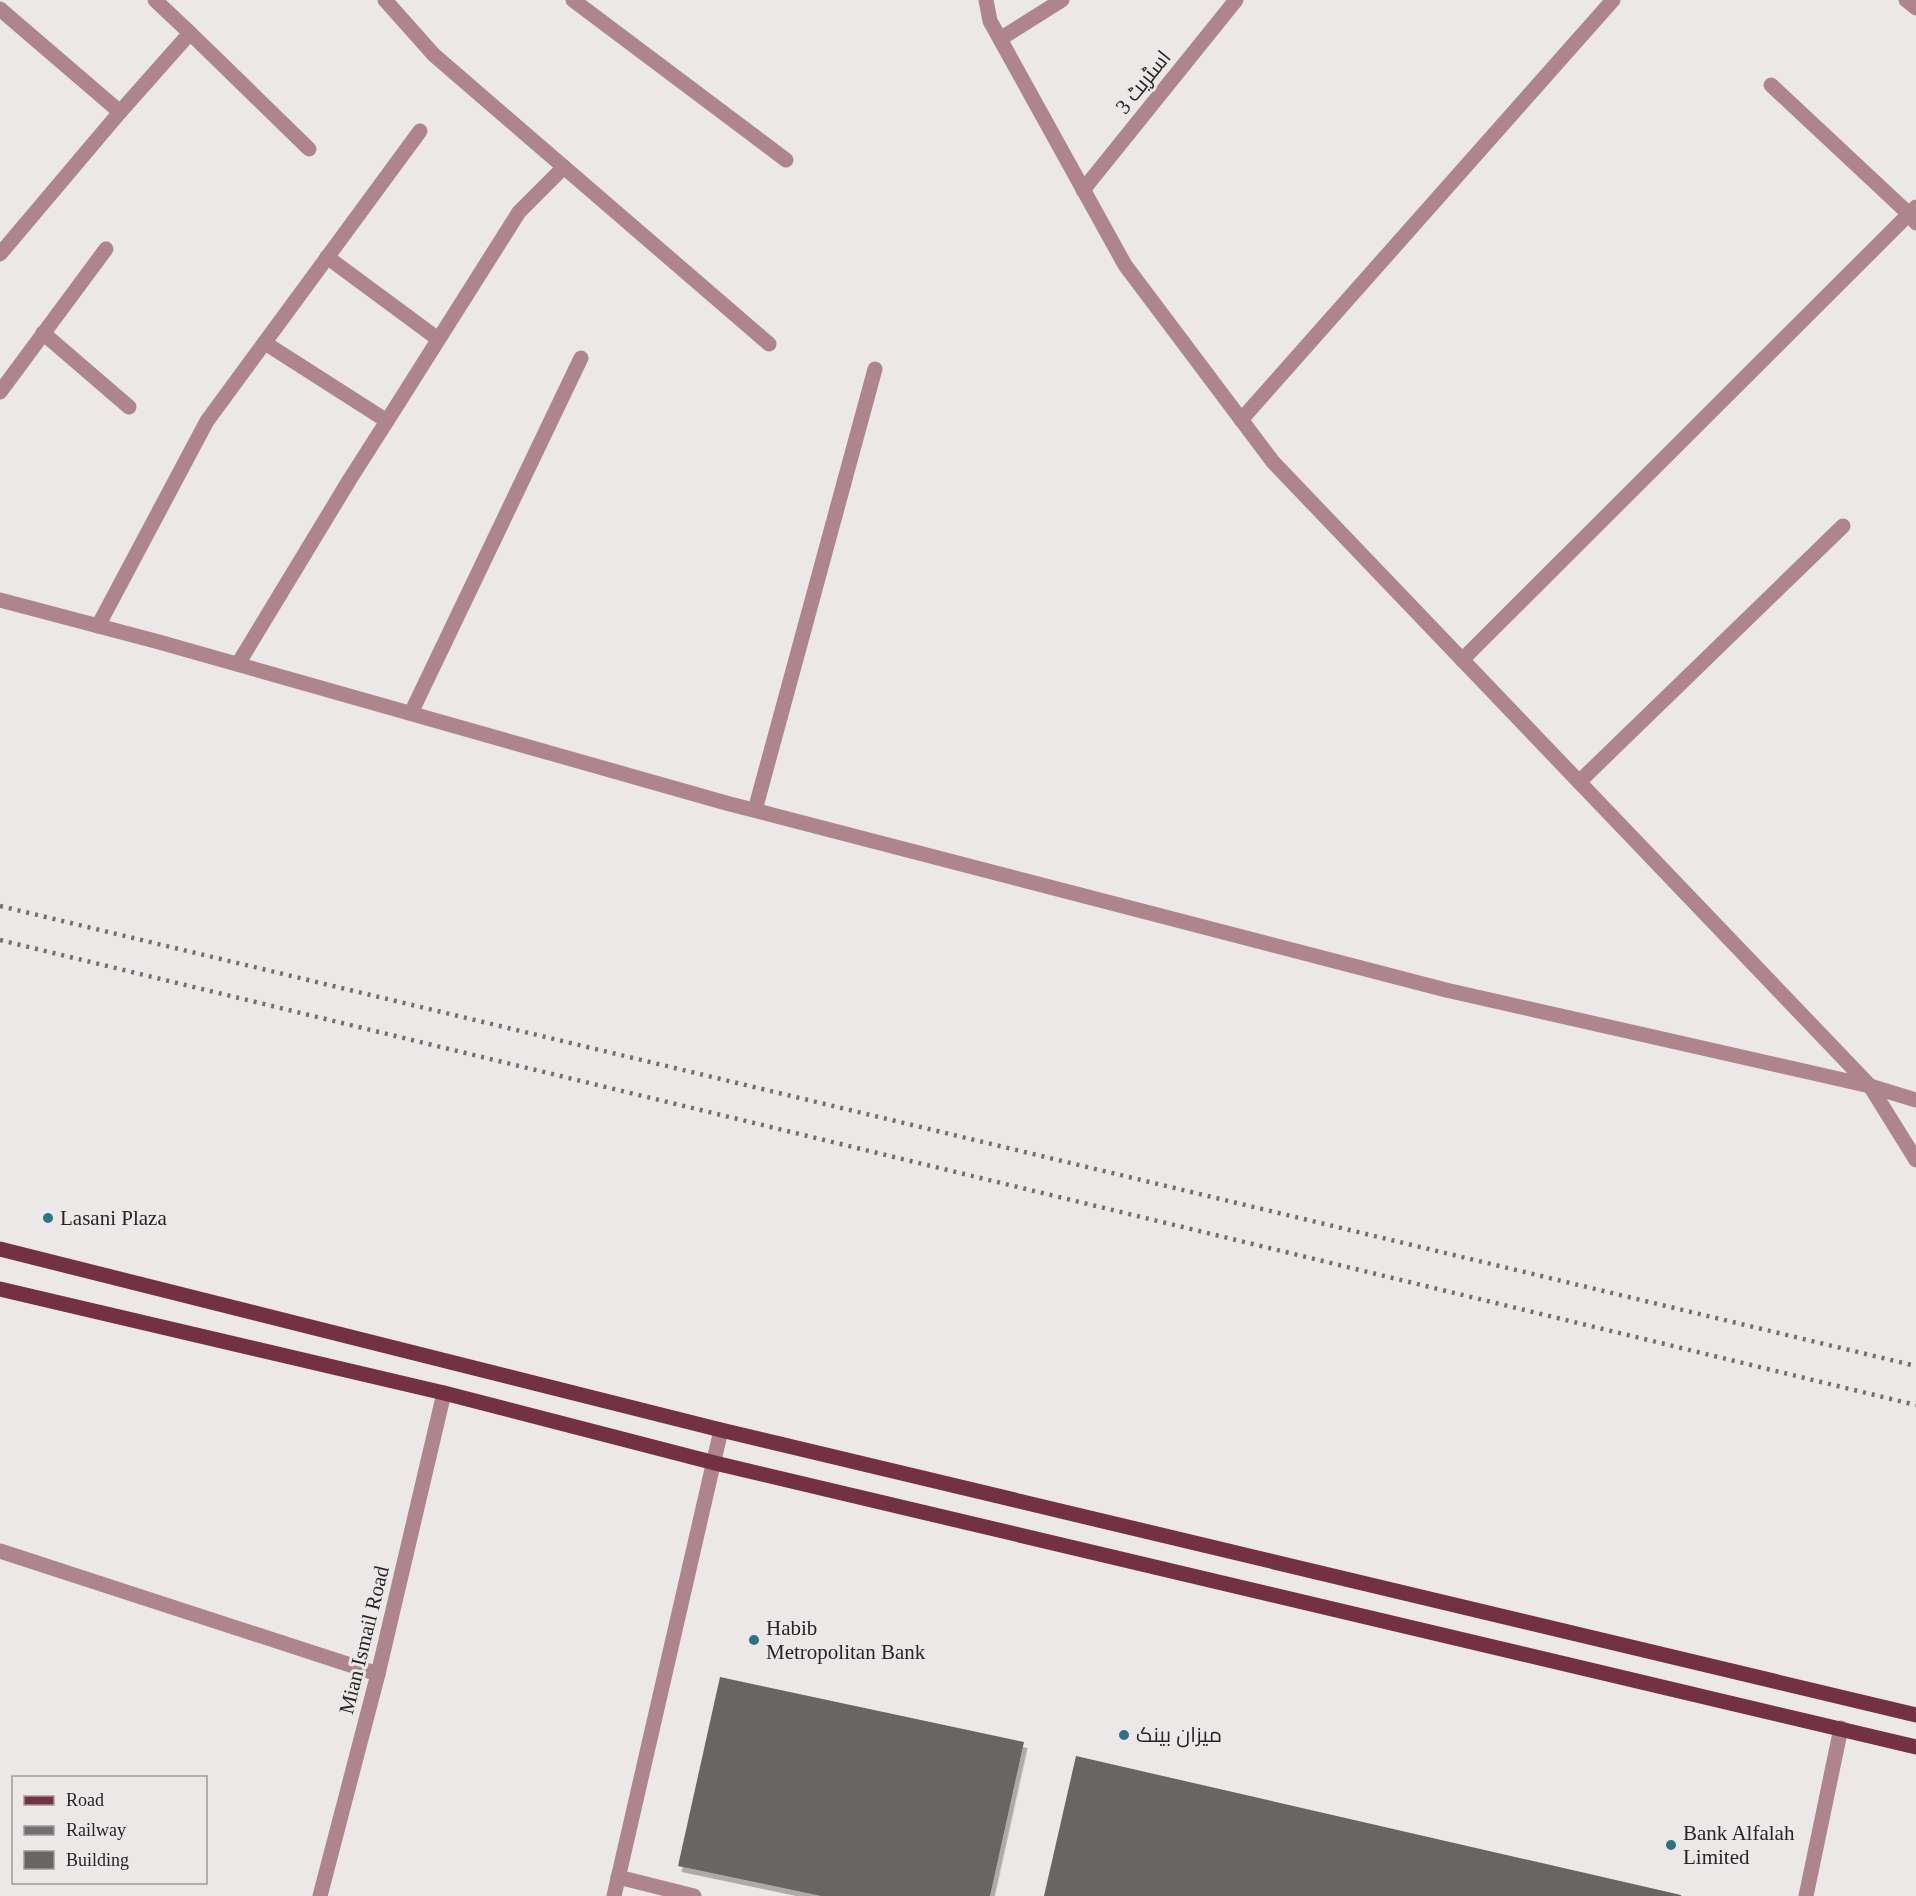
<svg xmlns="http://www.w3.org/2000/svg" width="1916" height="1896" font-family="'Times New Roman',Cairo,serif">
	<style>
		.building { fill: #686565; filter: url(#shadow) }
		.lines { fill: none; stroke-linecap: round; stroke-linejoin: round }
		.minor { stroke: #ae858d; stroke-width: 15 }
		.major { stroke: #753144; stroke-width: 15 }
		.rail { stroke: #726f70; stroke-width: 4.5; stroke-dasharray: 3 6; stroke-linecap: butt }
		.poi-dot { fill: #2d7281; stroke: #ece8e8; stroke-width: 2 }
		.labels { text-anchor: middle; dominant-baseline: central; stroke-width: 6; stroke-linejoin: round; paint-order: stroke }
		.street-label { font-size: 21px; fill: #262425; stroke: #ece8e8 }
		.poi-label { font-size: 21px; fill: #262425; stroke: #ece8e8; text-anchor: start }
	</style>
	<defs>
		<filter id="shadow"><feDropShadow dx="3.5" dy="6" stdDeviation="0" flood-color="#0004"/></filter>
	</defs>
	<rect width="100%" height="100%" fill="#ece8e8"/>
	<g class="building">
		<polygon points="720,1677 1024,1742 990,1896 821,1896 678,1866"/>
		<polygon points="1076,1756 1681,1895 1681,1896 1044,1896"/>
	</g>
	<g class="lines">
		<g class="minor">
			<polyline points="385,0 434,55 769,344"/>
			<polyline points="573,0 786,160"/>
			<polyline points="986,0 990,21 1125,265 1273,462 1870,1086 1916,1160"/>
			<polyline points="1906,0 1916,8"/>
			<polyline points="0,9 120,112"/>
			<polyline points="190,33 309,149"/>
			<polyline points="1000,39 1062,0"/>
			<polyline points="1771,85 1909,214 1916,223"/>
			<polyline points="1083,190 1236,0"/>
			<polyline points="0,254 120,112 190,33 155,0"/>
			<polyline points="327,257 438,339"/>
			<polyline points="43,333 129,407"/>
			<polyline points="0,392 106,249"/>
			<polyline points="1241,420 1613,0"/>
			<polyline points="387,421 519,212 564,167"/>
			<polyline points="0,600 159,642 726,803 1446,990 1870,1086 1916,1100"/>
			<polyline points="98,626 207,421 420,131"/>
			<polyline points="1462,660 1916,207"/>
			<polyline points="238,664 350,479 387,421 265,343"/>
			<polyline points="411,713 581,358"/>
			<polyline points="1579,782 1843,526"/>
			<polyline points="755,810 875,369"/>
			<polyline points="0,1551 378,1674"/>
			<polyline points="618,1877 694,1896"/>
			<polyline points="320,1896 378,1674 444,1393"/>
			<polyline points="614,1896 721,1430"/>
			<polyline points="1806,1896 1841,1728"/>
		</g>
		<g class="major">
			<polyline points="0,1249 721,1430 1916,1715"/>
			<polyline points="0,1289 444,1393 715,1463 1916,1747"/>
		</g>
		<g class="rail">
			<polyline points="0,906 1916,1366"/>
			<polyline points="0,940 1916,1405"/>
		</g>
	</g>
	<g class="poi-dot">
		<circle cx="48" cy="1218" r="6"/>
		<circle cx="754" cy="1640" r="6"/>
		<circle cx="1124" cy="1735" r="6"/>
		<circle cx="1671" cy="1845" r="6"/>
	</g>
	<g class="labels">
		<g class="street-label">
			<text transform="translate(1143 82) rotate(-51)">اسٹریٹ 3</text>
			<text transform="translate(364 1640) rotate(-76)">Mian Ismail Road</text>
		</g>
		<g class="poi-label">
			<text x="60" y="1218">Lasani Plaza</text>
			<text x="766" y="1628">Habib<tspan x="766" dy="24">Metropolitan Bank</tspan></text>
			<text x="1136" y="1735">میزان بینک</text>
			<text x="1683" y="1833">Bank Alfalah<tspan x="1683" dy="24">Limited</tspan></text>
		</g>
	</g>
	<rect x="12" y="1776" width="195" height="108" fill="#ece8e8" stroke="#9d9a9a" stroke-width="1.5"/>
	<rect x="24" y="1796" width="30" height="9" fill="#753144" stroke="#9d9a9a" stroke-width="1.5"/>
	<text x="66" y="1806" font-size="18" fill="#262425">Road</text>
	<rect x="24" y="1826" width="30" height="9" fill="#726f70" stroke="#9d9a9a" stroke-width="1.5"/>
	<text x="66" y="1836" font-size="18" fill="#262425">Railway</text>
	<rect x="24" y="1851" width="30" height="18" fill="#686565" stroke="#9d9a9a" stroke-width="1.5"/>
	<text x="66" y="1866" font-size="18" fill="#262425">Building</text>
</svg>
